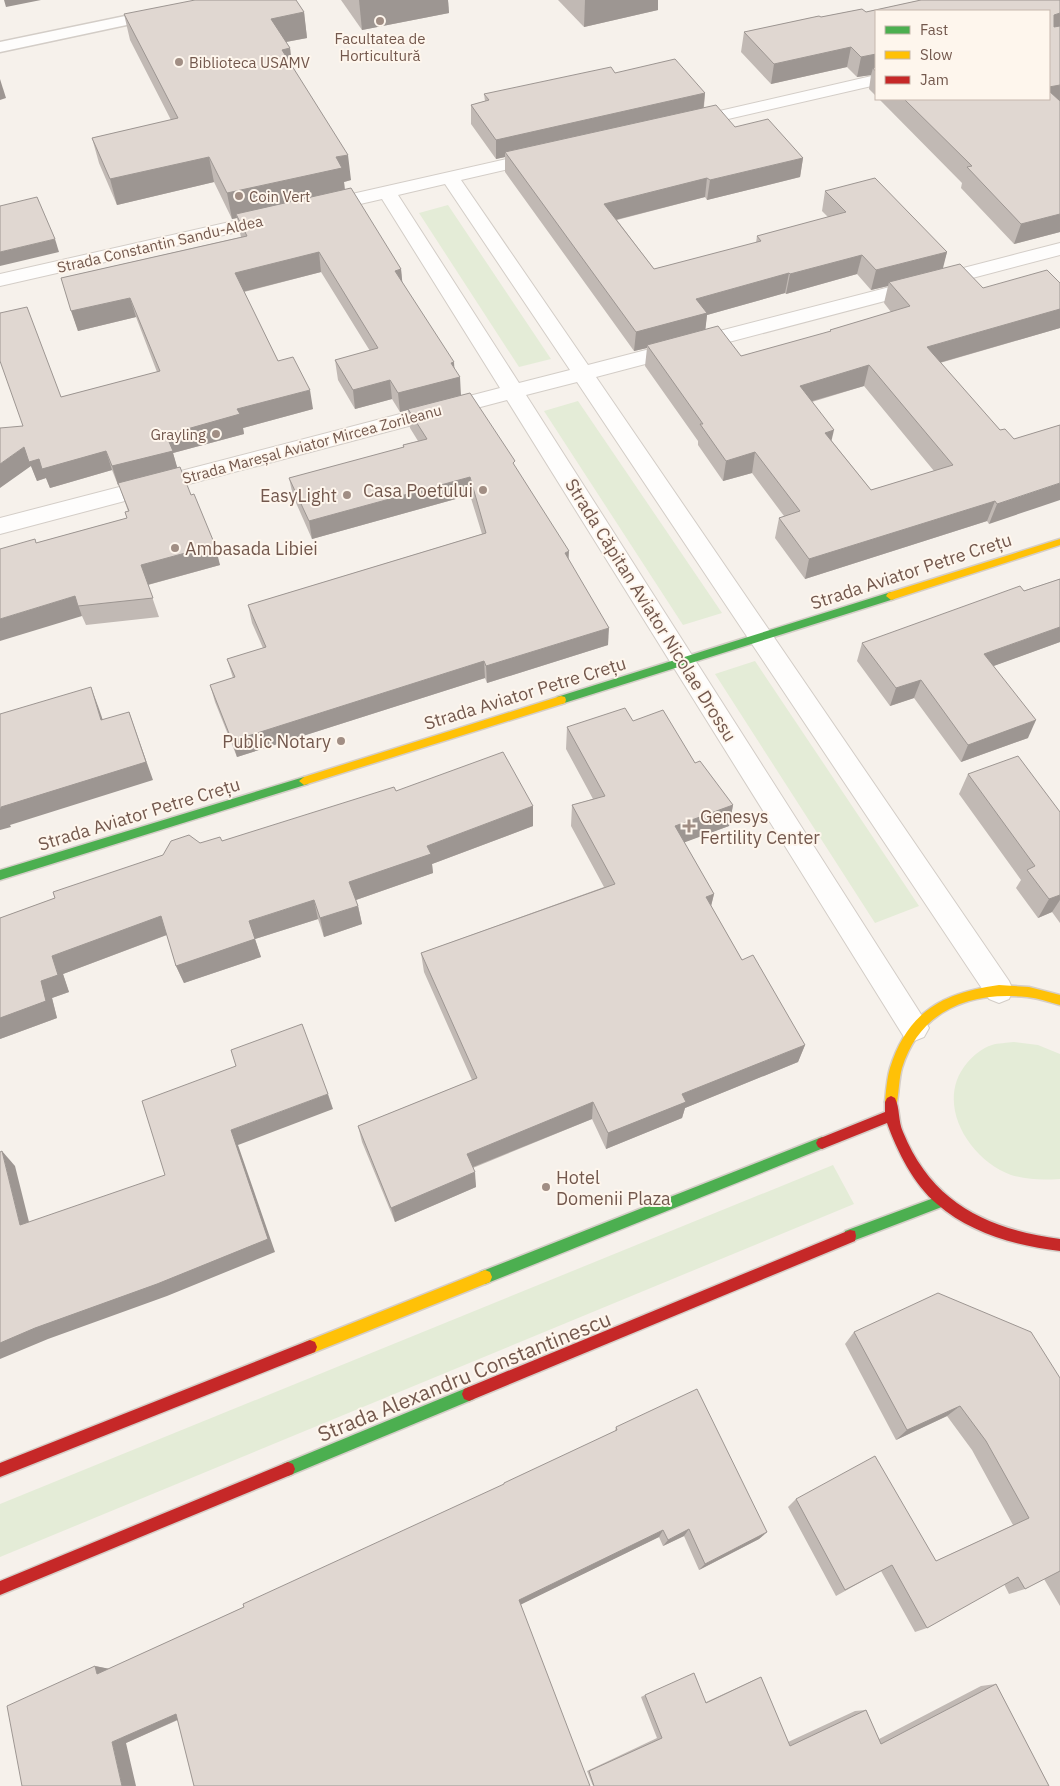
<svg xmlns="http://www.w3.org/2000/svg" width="1060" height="1786" font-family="'IBM Plex Sans',sans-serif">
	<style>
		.green { fill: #e4ecd7 }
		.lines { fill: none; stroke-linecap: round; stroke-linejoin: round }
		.lane-casing { stroke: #d3cdc7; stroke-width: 3 }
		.street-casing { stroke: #d3cdc7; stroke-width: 2 }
		.fast-casing { stroke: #d5cec8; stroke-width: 3 }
		.slow-casing { stroke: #d5cec8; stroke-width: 3 }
		.jam-casing { stroke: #d5cec8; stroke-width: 3 }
		.lane { fill: #fefdfc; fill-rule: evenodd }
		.street { fill: #fefdfc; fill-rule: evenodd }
		.fast { fill: #4caf50; fill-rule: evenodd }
		.slow { fill: #ffc107; fill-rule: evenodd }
		.jam { fill: #c62828; fill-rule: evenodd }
		.wall { fill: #c1b9b4; fill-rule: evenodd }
		.shaded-wall { fill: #9d9692 }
		.building { fill: #e0d7d1; stroke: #9d9692; fill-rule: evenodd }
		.poi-dot { fill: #a18e84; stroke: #fef6ed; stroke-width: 2 }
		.labels { text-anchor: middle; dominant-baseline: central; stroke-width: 4; stroke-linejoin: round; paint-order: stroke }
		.far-poi-label { font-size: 15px; fill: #73584d; stroke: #fef6ed; text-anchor: start }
		.far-street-label { font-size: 15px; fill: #73584d; stroke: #fef6ed }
		.poi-label { font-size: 18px; fill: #73584d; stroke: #fef6ed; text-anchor: end }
		.street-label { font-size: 18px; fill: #73584d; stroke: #fef6ed }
		.near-street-label { font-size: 21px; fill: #73584d; stroke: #fef6ed }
	</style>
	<rect width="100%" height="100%" fill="#f6f1eb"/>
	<g class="green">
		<polygon points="448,205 551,359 519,367 419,213"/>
		<polygon points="578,401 722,613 683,625 544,411"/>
		<polygon points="755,661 919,906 875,923 715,674"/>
		<path d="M1014,1042L1038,1045L1060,1054V1179C1043,1180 1028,1180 1011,1175C968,1159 934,1102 967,1063C974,1055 982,1048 992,1045C998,1043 1007,1043 1014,1042Z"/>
		<polygon points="833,1165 854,1204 0,1557 0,1504"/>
	</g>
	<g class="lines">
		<g class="lane-casing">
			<polygon id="lane" points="159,9 164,11 167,14 164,17 0,52 0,42"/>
		</g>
		<g class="street-casing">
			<g id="street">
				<polygon points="876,75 876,85 689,128 683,127 680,123 683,119 689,118"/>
				<path d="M542,151L548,152L551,156L548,160L461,180L588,365L1060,243V255L596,377L1009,981L1013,990L1009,999L999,1003L989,999L577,382L526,395L924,1019L929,1028L924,1037L914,1041L904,1037L507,400L0,534V518L500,388L382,199L321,213L314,211L312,207L314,203L321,201ZM445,184L570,370L519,383L398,195Z"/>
				<polygon points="274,212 281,214 284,218 281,222 0,286 0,274"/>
			</g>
		</g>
		<g class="fast-casing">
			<g id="fast">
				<polygon points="891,592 896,596 894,599 561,704 556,700 557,697"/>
				<polygon points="304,777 308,778 309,781 308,784 0,880 0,870"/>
				<polygon points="822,1137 826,1139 828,1143 826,1147 485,1284 480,1282 478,1277 480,1272 485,1270"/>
				<polygon points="942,1195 947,1197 948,1201 947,1205 850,1242 845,1241 844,1236 845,1231"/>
				<polygon points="469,1387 474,1389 476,1394 474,1399 288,1476 283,1474 281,1469 283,1464"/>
			</g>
		</g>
		<g class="slow-casing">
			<g id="slow">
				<polygon points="1060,539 1060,545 891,600 886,596 888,593"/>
				<polygon points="561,696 565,697 566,700 565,703 304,785 299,781 304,777"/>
				<path d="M999,985L1029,987L1060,995V1005C1049,1002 1038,998 1027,997C970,991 920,1010 902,1068C899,1078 899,1091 897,1102L895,1106L891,1108L887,1106L885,1102C886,1091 887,1078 890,1068C908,1011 943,993 999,985Z"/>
				<polygon points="485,1270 490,1272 492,1277 490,1282 310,1354 305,1352 303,1347 305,1342"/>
			</g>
		</g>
		<g class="jam-casing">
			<g id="jam">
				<path d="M891,1096L895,1098C900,1108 898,1121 903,1132C932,1203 987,1229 1060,1239V1251C1017,1246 970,1233 937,1204C914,1185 897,1151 887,1123L822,1149L818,1147L816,1143L818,1139L885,1112V1102L887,1098Z"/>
				<polygon points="850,1230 855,1231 856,1236 855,1241 469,1401 464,1399 462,1394 464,1389"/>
				<polygon points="310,1340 315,1342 317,1347 315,1352 0,1477 0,1463"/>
				<polygon points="288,1462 293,1464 295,1469 293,1474 0,1595 0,1581"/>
			</g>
		</g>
		<use href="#lane" class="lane"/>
		<use href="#street" class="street"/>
		<use href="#fast" class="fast"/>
		<use href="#slow" class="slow"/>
		<use href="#jam" class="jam"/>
	</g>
	<g class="wall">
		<polygon points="341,0 448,0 449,13 362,30"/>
		<polygon points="558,0 658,0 658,10 584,27"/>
		<polygon points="921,0 1060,0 1060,232 1014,244 961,188 962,183 879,99 1049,99 1049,11 876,11 876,96 869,89 871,75 857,77 847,67 771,84 741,52 744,32 819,16 821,17 862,9 866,12"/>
		<polygon points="304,12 307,38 286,42 290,48 292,65 351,180 344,182 345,189 401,269 402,282 454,367 461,395 515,467 569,560 608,645 487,683 485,678 237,757 215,702 210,685 233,678 227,659 263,648 252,623 248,605 482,534 470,495 312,539 293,496 289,478 403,448 403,445 418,441 410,428 408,410 400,412 392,399 355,409 338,380 335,360 370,351 321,272 244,292 278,361 313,409 243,428 244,434 173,453 177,468 220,565 148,585 159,617 86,625 82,616 36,543 127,518 128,511 119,485 118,485 112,470 50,488 46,478 37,481 31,466 23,426 61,397 157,372 136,317 78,331 61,278 241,237 240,233 237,218 232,219 214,182 117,205 99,163 92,138 171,120 130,40 124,14"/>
		<path d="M615,73L705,93L704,107L735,127L803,158L800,177L707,200L705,197L617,220L654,269L756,243L757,236L828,217L822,211L825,191L947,252L942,268L983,288L1060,283V328L940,363L1000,430L1014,439L1060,425L989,524L987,521L805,579L775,538L779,518L784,516L752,473L723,481L698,445V441L645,366L647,348L634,351L505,172V157L496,159L471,124V105L485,101L484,94ZM857,274L871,290L888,286L884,303L891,312L830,330V332L741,356L705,330L707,315L785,293L786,294ZM864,386L934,471L871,490L831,440L812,402Z"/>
		<polygon points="1060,579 1060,642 993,666 1028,738 961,762 914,698 890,706 857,661 862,643"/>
		<polygon points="633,721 695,763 733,805 729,826 684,842 714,894 711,906 742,960 805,1045 798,1062 685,1108 682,1118 606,1149 592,1119 473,1168 476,1187 395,1222 362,1142 358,1126 472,1080 424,972 421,953 604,887 571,826 572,805 593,799 566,749 567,727"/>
		<polygon points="968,774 1060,812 1060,923 1052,912 1038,918 1016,888 1021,880 959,794"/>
		<polygon points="396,791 533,806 533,826 432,864 433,873 356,900 358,906 362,924 324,937 318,919 255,939 261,957 184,983 176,966 167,935 63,974 69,992 52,998 57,1018 0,1039 0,918 55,898 200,843 222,841"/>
		<polygon points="854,1332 1060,1378 1060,1606 1044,1579 1025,1589 1009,1594 1004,1584 927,1628 915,1632 881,1571 836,1596 788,1507 796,1499 936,1561 1013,1525 972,1450 947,1416 896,1440 845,1344"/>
		<polygon points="616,1427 767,1532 759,1539 699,1570 684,1536 663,1546 659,1537 521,1604 178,1720 126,1743 95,1666 109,1669 244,1607 504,1485 615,1431"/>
		<polygon points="761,1677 788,1742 855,1711 866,1710 879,1739 981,1686 996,1684 1049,1786 593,1786 587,1771 657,1738 641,1697 645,1695 706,1702 754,1680"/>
	</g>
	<g class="shaded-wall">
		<polygon points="4,0 41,0 6,7"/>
		<polygon points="359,0 448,0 449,13 362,30"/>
		<polygon points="585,0 658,0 658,10 584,27"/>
		<polygon points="304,12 307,38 275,44 271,19"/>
		<polygon points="1060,13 1060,32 1049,35 1054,15"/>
		<polygon points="851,47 847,67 771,84 774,64"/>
		<polygon points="290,48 293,74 282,50"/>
		<polygon points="876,54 876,72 873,68 871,75 857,77 861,57"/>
		<polygon points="0,79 6,98 0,100"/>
		<polygon points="1060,85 1060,104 1049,99 1049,87"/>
		<polygon points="705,93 703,112 505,152 505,157 496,159 496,140"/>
		<polygon points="348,155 351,180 344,182 345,194 236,214 237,218 232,219 227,193 336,157"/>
		<polygon points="209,157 214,182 117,205 110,179"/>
		<polygon points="803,158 800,177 707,200 710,180"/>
		<polygon points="707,178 705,197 603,223 604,204"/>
		<polygon points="1060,214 1060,232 1014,244 1021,224"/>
		<polygon points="55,239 59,252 0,266 0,252"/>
		<polygon points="319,252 321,272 238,293 235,273"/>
		<polygon points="947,252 942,272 889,282 888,286 871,290 876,270"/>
		<polygon points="862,255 857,274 786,294 790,274"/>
		<polygon points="401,269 403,289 395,271"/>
		<polygon points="789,273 785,293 707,315 705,333 647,345 647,348 634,351 636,332 696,299"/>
		<polygon points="130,298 136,317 78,331 71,311"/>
		<polygon points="1060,309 1060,328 921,368 927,347"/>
		<polygon points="454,362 455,378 460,377 461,396 400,412 398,393 451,363"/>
		<polygon points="869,365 864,386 795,406 800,386"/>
		<polygon points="390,380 392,399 355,409 353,390"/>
		<polygon points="310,390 313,409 243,428 244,434 173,453 178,470 118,485 112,466 166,435 237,409"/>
		<polygon points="834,430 829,451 825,433"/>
		<polygon points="24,447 39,459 106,451 112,470 50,488 46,478 37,481 31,466 0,488 0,464"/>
		<polygon points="755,452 752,473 723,481 726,461"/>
		<polygon points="470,477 470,495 312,539 309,521"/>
		<polygon points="1060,483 1060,500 989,524 997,504"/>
		<polygon points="995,501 987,521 805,579 809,559"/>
		<polygon points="215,545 220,565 147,585 141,565"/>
		<polygon points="569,551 568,569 565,553"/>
		<polygon points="75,596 82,616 0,641 0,619"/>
		<polygon points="1060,627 1060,642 977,672 984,654"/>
		<polygon points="609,628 608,645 487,683 486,666"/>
		<polygon points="484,661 485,678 237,757 232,741"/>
		<polygon points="921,680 914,698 890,706 896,688"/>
		<polygon points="91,687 98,706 109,738 101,720"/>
		<polygon points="129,712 153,780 10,825 11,827 0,830 0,809 1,807"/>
		<polygon points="1036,720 1028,738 961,762 968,745"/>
		<polygon points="733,805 729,826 672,847 675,826"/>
		<polygon points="533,806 533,826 432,864 433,873 353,901 349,882 427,846"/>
		<polygon points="714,894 709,914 706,897"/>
		<polygon points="1060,895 1060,900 1052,912 1038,918 1049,899"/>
		<polygon points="314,900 318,919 255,939 261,957 184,983 176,966 249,921"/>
		<polygon points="358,906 362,924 324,937 320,918"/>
		<polygon points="161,916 169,934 63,974 69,992 52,998 57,1018 0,1039 0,1018 41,981 52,956"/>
		<polygon points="805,1045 798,1062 685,1108 682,1118 606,1149 608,1133 682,1094"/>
		<polygon points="328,1094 333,1109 238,1145 275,1252 167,1296 48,1339 0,1359 0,1343 231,1130"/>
		<polygon points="593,1102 592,1119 468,1169 467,1154"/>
		<polygon points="2,1151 15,1166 33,1238 20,1225"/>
		<polygon points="475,1172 476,1187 395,1222 391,1208"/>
		<polygon points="960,1406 947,1416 896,1440 907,1430"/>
		<polygon points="689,1529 684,1536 663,1546 668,1540"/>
		<polygon points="663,1530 659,1537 520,1605 519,1600"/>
		<polygon points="767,1532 759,1539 699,1570 705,1564"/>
		<polygon points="95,1666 110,1669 97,1674"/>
		<polygon points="176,1714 188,1715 126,1743 136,1786 122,1786 112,1742"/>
	</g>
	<g class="building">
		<polygon points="195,0 296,0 304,12 271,19 290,48 282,50 348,155 336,157 342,168 227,193 209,157 110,179 92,138 178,118 124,14"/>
		<polygon points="921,0 1060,0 1060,13 1054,15 1054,27 1060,26 1060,85 1049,87 1049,11 876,11 876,54 861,57 851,47 774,64 744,32 819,16 821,17 862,9 866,12"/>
		<polygon points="675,59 705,93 496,140 471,105 489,100 484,94 611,67 615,73"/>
		<polygon points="876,67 876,72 873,68"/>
		<polygon points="1049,91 1060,101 1060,214 1021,224 967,167 972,166 904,99 1049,99"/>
		<polygon points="716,105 735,127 768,119 803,158 710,180 707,178 604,204 654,269 761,241 757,236 846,212 825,191 875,178 947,252 876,270 862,255 790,274 789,273 696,299 707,313 636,332 505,152"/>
		<polygon points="351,188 401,269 395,271 454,362 451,363 460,377 398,393 390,380 353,390 335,360 378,348 319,252 235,273 278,361 293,357 310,390 237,409 240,414 166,435 173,451 112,466 106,451 42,469 39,459 29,462 24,447 0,464 0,428 23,426 0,361 0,313 27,307 61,397 160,371 130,298 71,311 61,278 247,236 236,214"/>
		<polygon points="37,197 55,239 0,252 0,206"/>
		<path d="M960,264L983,288L1047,270L1060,283V309L927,347L1000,430L1005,429L1014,439L1060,425V483L997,504L995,501L809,559L779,518L800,511L755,452L726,461L700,424H703L647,345L718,326L741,356L831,331L830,330L910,306L889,282ZM869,365L953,465L871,490L825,433L834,430L800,386Z"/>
		<polygon points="470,393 515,461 513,463 569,551 565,553 609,628 486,666 484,661 232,741 210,685 235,677 227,659 266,647 248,605 486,533 470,477 309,521 289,478 404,447 403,445 427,439 408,409"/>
		<polygon points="180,467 191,495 194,494 215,545 141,565 153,598 78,606 75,596 0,619 0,549 35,539 36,543 127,518 125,512 129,511 118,483"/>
		<polygon points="1060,579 1060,627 984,654 1036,720 968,745 921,680 896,688 862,643 1020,586 1024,591"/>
		<polygon points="91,687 101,720 129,712 146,762 1,807 1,809 0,809 0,714"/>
		<polygon points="625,708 633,721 663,710 695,763 700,761 733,805 675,826 714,894 706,897 742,960 753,955 805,1045 682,1094 686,1102 608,1133 593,1102 467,1154 475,1172 391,1208 358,1126 477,1078 421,953 615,884 572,805 605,796 567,727"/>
		<polygon points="503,752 533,806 427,846 431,854 349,882 358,906 320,918 314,900 249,921 255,939 176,966 161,916 52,956 58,975 41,981 46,1001 0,1018 0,918 55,898 53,892 163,855 171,841 189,835 200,843 220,837 222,841 394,787 396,791"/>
		<polygon points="1018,756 1060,812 1060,895 1049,899 1027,870 1035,866 968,774"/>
		<polygon points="302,1024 328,1094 231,1130 268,1239 157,1284 35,1328 0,1343 0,1152 2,1151 20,1225 165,1175 142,1101 236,1066 231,1050"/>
		<polygon points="938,1293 1031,1332 1060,1378 1060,1571 1025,1589 1018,1577 927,1628 892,1565 845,1590 796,1499 875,1456 936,1561 1029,1518 986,1441 960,1406 907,1430 854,1332"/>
		<polygon points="697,1389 767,1532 705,1564 689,1529 668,1540 663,1530 519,1600 590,1786 194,1786 176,1714 112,1742 122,1786 22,1786 7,1706 95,1666 97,1674 244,1607 243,1604 504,1484 504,1483 617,1430 616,1427"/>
		<polygon points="694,1673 706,1703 761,1677 790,1746 866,1710 881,1744 996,1684 1049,1786 594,1786 589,1771 662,1738 645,1695"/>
	</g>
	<g class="poi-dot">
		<circle cx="380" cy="21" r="5"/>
		<circle cx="179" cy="62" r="5"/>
		<circle cx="239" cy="196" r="5"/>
		<circle cx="216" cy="434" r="5"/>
		<circle cx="483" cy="490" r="5"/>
		<circle cx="347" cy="495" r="5"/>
		<circle cx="175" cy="548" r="5"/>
		<circle cx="341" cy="741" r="5"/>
		<path d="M686.5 818.5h5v5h5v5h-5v5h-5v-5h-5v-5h5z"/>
		<circle cx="546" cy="1187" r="5"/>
	</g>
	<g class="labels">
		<g class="far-poi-label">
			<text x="380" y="38" text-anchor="middle">Facultatea de<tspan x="380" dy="17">Horticultură</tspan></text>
			<text x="189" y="62">Biblioteca USAMV</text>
			<text x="249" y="196">Coin Vert</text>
			<text x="206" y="434" text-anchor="end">Grayling</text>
		</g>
		<g class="far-street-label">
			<text transform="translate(160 244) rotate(-13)">Strada Constantin Sandu-Aldea</text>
			<text transform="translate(312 444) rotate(-15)">Strada Mareșal Aviator Mircea Zorileanu</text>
		</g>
		<g class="poi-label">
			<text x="473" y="490">Casa Poetului</text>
			<text x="337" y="495">EasyLight</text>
			<text x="185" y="548" text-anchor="start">Ambasada Libiei</text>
			<text x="331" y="741">Public Notary</text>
			<text x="700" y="816" text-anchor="start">Genesys<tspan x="700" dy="21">Fertility Center</tspan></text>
			<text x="556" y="1177" text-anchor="start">Hotel<tspan x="556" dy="21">Domenii Plaza</tspan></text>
		</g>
		<g class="street-label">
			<text transform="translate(911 571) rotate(-18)">Strada Aviator Petre Crețu</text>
			<text transform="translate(651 610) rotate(58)">Strada Căpitan Aviator Nicolae Drossu</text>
			<text transform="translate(525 693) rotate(-17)">Strada Aviator Petre Crețu</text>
			<text transform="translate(139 814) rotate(-17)">Strada Aviator Petre Crețu</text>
		</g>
		<g class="near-street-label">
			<text transform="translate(464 1376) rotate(-22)">Strada Alexandru Constantinescu</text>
		</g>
	</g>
	<rect x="875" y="10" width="175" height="90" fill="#fef6ed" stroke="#c6b7ad"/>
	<rect x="885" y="26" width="25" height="8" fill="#4caf50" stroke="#c6b7ad"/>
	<text x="920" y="35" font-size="15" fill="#73584d">Fast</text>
	<rect x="885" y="51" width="25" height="8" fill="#ffc107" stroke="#c6b7ad"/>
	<text x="920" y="60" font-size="15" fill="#73584d">Slow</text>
	<rect x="885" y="76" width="25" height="8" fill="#c62828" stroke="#c6b7ad"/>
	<text x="920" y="85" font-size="15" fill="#73584d">Jam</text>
</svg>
